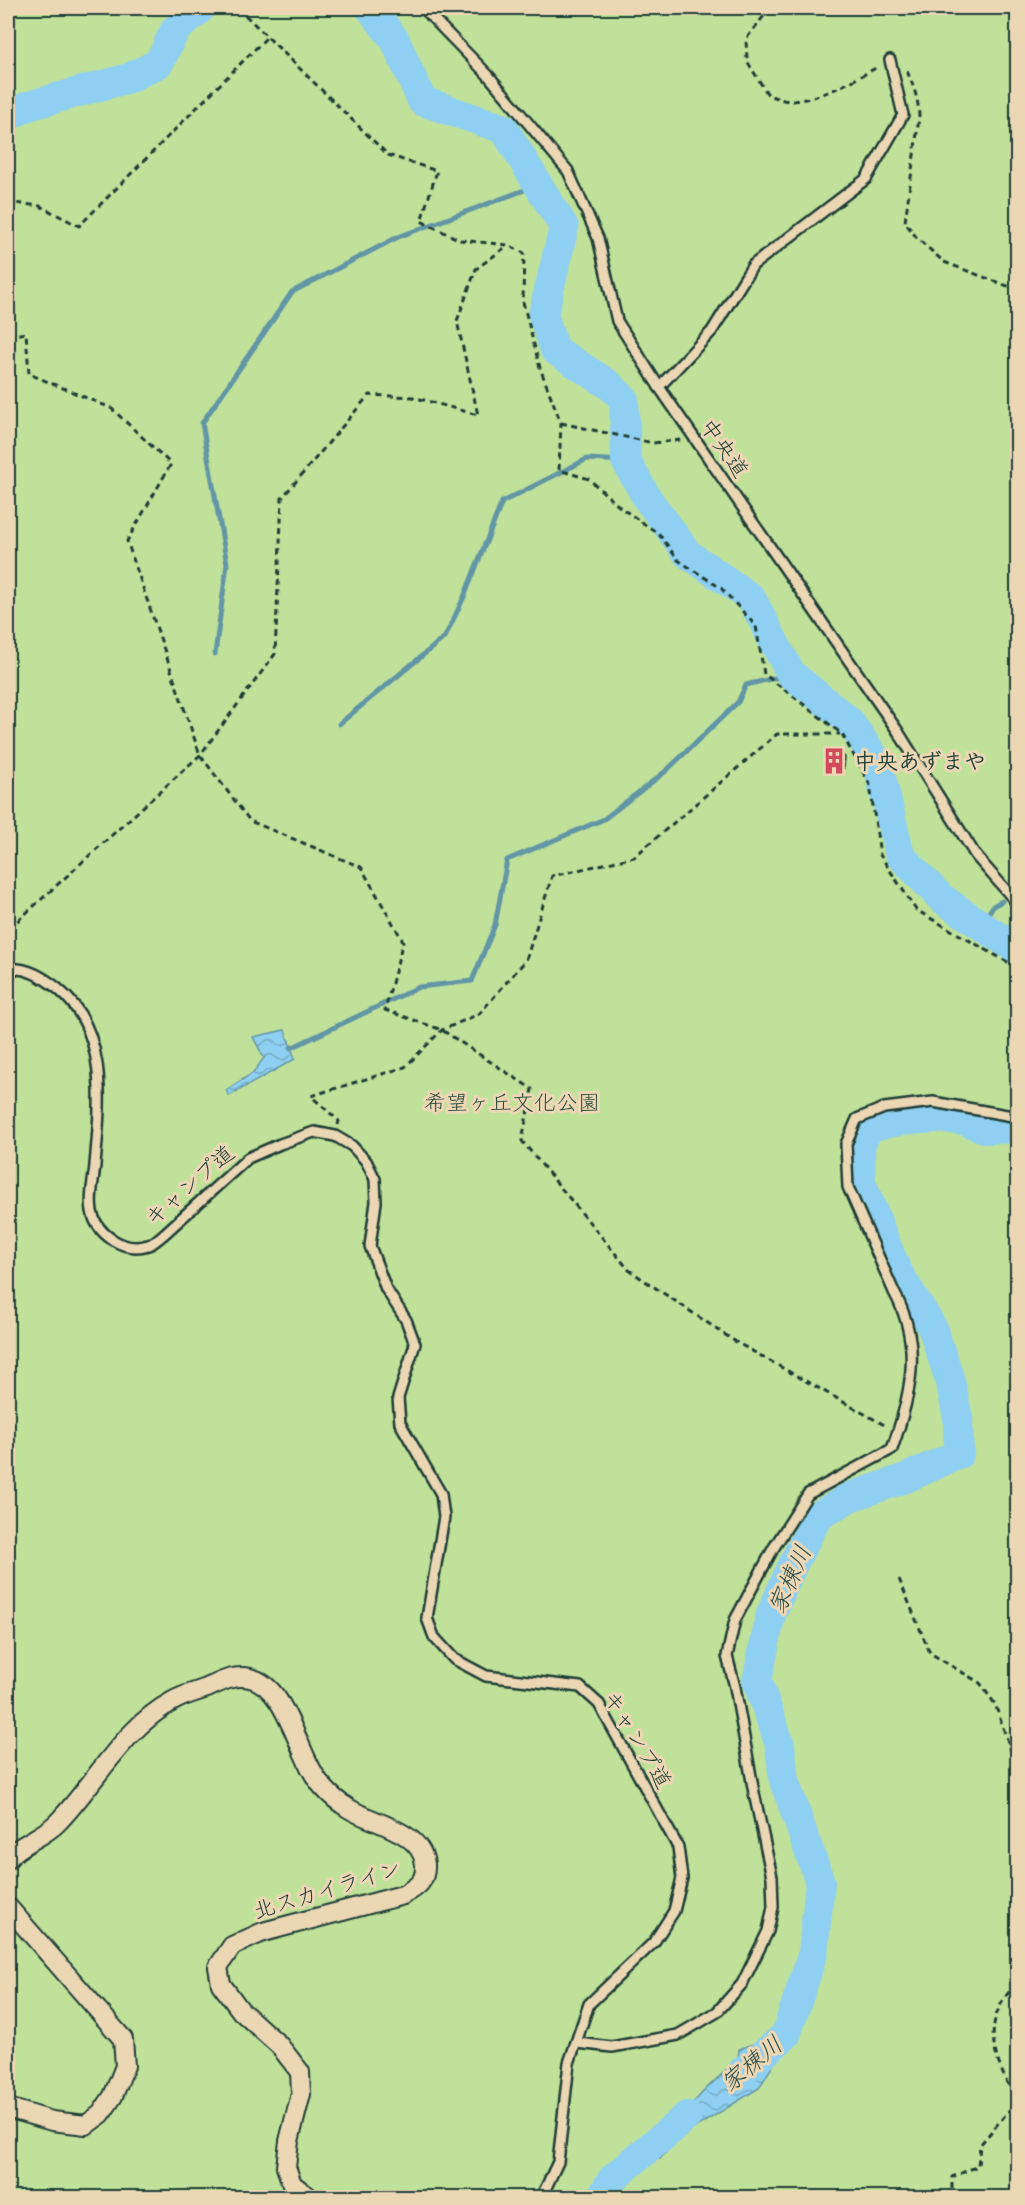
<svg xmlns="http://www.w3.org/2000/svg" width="1025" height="2205" font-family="'Patrick Hand','Klee One',sans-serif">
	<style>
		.park { fill: #c0e19a; stroke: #708f67; stroke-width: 1.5 }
		.water { fill: url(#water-waves); stroke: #6295a5; stroke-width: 1.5 }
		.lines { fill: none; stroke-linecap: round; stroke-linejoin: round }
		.stream { stroke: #6295a5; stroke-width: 5 }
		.river { stroke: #8fcff1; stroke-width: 30 }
		.building { fill: #bca87f; stroke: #1f3d34; stroke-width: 1.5 }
		.lane-casing { stroke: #1f3d34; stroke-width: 14 }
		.street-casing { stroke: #1f3d34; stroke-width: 22 }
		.path { stroke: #1f3d34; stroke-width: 3; stroke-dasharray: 6 4.5; stroke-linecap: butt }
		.lane { stroke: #ecd7b5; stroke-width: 9 }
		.street { stroke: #ecd7b5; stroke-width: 18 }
		.labels { text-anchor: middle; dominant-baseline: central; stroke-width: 6; stroke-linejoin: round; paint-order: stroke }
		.street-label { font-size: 22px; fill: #1f3d34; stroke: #ecd7b5 }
		.poi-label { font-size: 22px; font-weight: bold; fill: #1f3d34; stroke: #ecd7b5; text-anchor: start }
		.park-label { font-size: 22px; fill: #2f4d3e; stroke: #ecd7b5 }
		.water-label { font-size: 24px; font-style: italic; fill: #2a4c47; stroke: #ecd7b5 }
	</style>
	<defs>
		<pattern id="water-waves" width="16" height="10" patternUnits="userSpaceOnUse" patternTransform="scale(1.5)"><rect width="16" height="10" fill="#8fcff1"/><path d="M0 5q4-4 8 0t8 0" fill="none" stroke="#74a9c4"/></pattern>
	</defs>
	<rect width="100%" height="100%" fill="#e5cea8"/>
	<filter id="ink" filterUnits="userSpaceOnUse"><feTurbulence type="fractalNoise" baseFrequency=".0167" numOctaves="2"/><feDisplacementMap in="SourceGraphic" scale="12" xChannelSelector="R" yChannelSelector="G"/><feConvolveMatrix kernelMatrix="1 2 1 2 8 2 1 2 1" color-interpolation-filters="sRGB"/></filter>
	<g filter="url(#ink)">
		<rect class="park" x="8" y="8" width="1009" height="2189"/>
		<g class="water">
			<polygon points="285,1030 295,1059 229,1096 226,1090 253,1073 264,1058 253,1037"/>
			<polygon points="767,2039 781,2052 759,2088 680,2137 660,2159 639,2160 706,2089 738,2059 739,2049"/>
		</g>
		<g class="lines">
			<g class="stream">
				<polyline points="215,654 227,564 202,423 292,292 398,237 538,185"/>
				<polyline points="339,724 445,637 464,597 502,502 587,459 626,461"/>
				<polyline points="1017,893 1018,892"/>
				<polyline points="981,925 993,906 1002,901"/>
				<polyline points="291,1048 419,987 472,981 495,925 507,860 604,819 666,771 738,702 746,685 791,674"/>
			</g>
			<g class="river">
				<polyline points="370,8 395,40 422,101 504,129 564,227 543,315 555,350 608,384 624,399 626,461 647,498 688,554 751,598 791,674 849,721 877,761 900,855 941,898 1018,950"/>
				<polyline points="8,116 28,106 129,78 159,63 175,30 201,8"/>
				<polyline points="743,2071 786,2035 813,1953 820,1882 784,1780 780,1745 757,1681 771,1614 794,1562 818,1516 850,1497 906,1478 959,1454 958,1418 950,1380 932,1327 897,1271 861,1182 860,1145 869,1127 904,1120 939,1118 963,1120 987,1129 1018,1128"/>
				<polyline points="601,2198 613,2178 687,2116"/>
			</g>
		</g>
		<polygon class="building" points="835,750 845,757 844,768 833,772 824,766 825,755"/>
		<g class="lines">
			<g class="lane-casing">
				<g id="lane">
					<polyline points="423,8 488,75 568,171 598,238 617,321 659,387 897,730 976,856 1018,904"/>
					<polyline points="659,387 712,331 753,265 866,179 903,115 890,60"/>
					<path d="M8,969C27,967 43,977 57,988C110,1030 100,1106 95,1165C94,1179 89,1197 92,1211C96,1234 124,1253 148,1245C153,1244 159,1238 163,1235L248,1158L280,1144L314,1132L335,1136L352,1146L366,1161L375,1179L376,1202L370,1246L386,1289L406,1320L415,1344L398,1398L400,1423L441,1494L444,1517L427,1618L434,1637L454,1659L486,1676L580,1687L599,1704L678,1847L682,1878L674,1911L654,1942L589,2004L569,2063L558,2162L541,2198"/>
					<path d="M577,2043L612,2047L678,2035L717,2012L742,1984L768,1931L773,1907L772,1877L754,1793L735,1687L727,1656L735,1620L773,1549L808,1494L892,1449C911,1395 923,1345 894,1292L848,1187L846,1144L857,1119L884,1108L933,1102L1018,1117"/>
				</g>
			</g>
			<g class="street-casing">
				<g id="street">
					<path d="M8,1859C18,1844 43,1838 58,1822C95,1784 124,1727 173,1701C183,1695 196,1692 207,1688C220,1682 235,1674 250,1678C289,1687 298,1761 324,1788C330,1795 340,1803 348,1808C373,1824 421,1830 425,1864C426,1882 417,1887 403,1895L263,1932L232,1946L218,1967L221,1984L241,2011L279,2045L300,2072L301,2094L289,2141L286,2167L292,2184L310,2198"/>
					<polyline points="8,1907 123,2039 125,2066 113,2096 101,2114 86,2125 52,2121 8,2108"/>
				</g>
			</g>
			<g class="path">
				<polyline points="238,8 388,155 437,171 421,221 460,240 508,245 524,253 523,302 540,368 561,423 559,470 589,479 621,508 659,534 678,560 721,588 756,626 764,674 842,734 870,785 880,855 916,910 1018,968"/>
				<path d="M770,8L746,39L747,61L768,95C775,97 783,101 791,101C821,99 853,81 879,66"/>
				<path d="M907,71C914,87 919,101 919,118L905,222L916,237L944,262L1018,290"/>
				<polyline points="8,196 14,203"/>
				<polyline points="8,207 14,203 40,206 79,226 268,36"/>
				<polyline points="8,336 26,333 29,374 111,408 171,464 127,541 200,755 250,821 361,867 403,941 385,1010 442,1030 532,1089 522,1141 629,1270 736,1342 888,1427"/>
				<polyline points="561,423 653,443 681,440"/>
				<polyline points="8,939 12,926 200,755 275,654 282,498 369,395 413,397 478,415 457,321 476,269 507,246"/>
				<polyline points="338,1125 339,1121 311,1096 405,1067 442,1030 479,1014 526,960 552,876 634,857 777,734 840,734"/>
				<polyline points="899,1579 930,1653 980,1683 995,1704 1012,1754 1018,1791"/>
				<polyline points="1018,1896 1013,1913 1018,1924"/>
				<path d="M949,2198L952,2196V2177L978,2166L980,2145L1017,2101C993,2058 978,2022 1018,1982"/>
			</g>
			<use href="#lane" class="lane"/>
			<use href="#street" class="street"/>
		</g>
	</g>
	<defs>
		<g id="building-bare" transform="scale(2.07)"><path d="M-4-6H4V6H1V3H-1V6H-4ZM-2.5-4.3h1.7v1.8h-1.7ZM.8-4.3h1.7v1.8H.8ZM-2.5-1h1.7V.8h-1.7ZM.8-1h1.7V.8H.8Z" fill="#d1495b" stroke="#ecd7b5" stroke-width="2.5" paint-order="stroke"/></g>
	</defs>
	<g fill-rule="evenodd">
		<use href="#building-bare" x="834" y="761"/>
	</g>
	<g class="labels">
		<g class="street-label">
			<text transform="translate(725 448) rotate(55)">中央道</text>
			<text transform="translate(189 1185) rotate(-41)">キャンプ道</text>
			<text transform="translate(638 1739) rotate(59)">キャンプ道</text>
			<text transform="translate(327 1889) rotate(-17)">北スカイライン</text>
		</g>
		<g class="poi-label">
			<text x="854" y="761">中央あずまや</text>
		</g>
		<g class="park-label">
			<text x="512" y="1102">希望ヶ丘文化公園</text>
		</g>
		<g class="water-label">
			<text transform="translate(789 1579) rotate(-66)">家棟川</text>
			<text transform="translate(751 2063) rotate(-40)">家棟川</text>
		</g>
	</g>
	<rect width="1025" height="2205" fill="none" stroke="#ecd7b5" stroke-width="30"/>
	<rect x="15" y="15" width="995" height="2175" fill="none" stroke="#1f3d34" stroke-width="2" filter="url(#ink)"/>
</svg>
